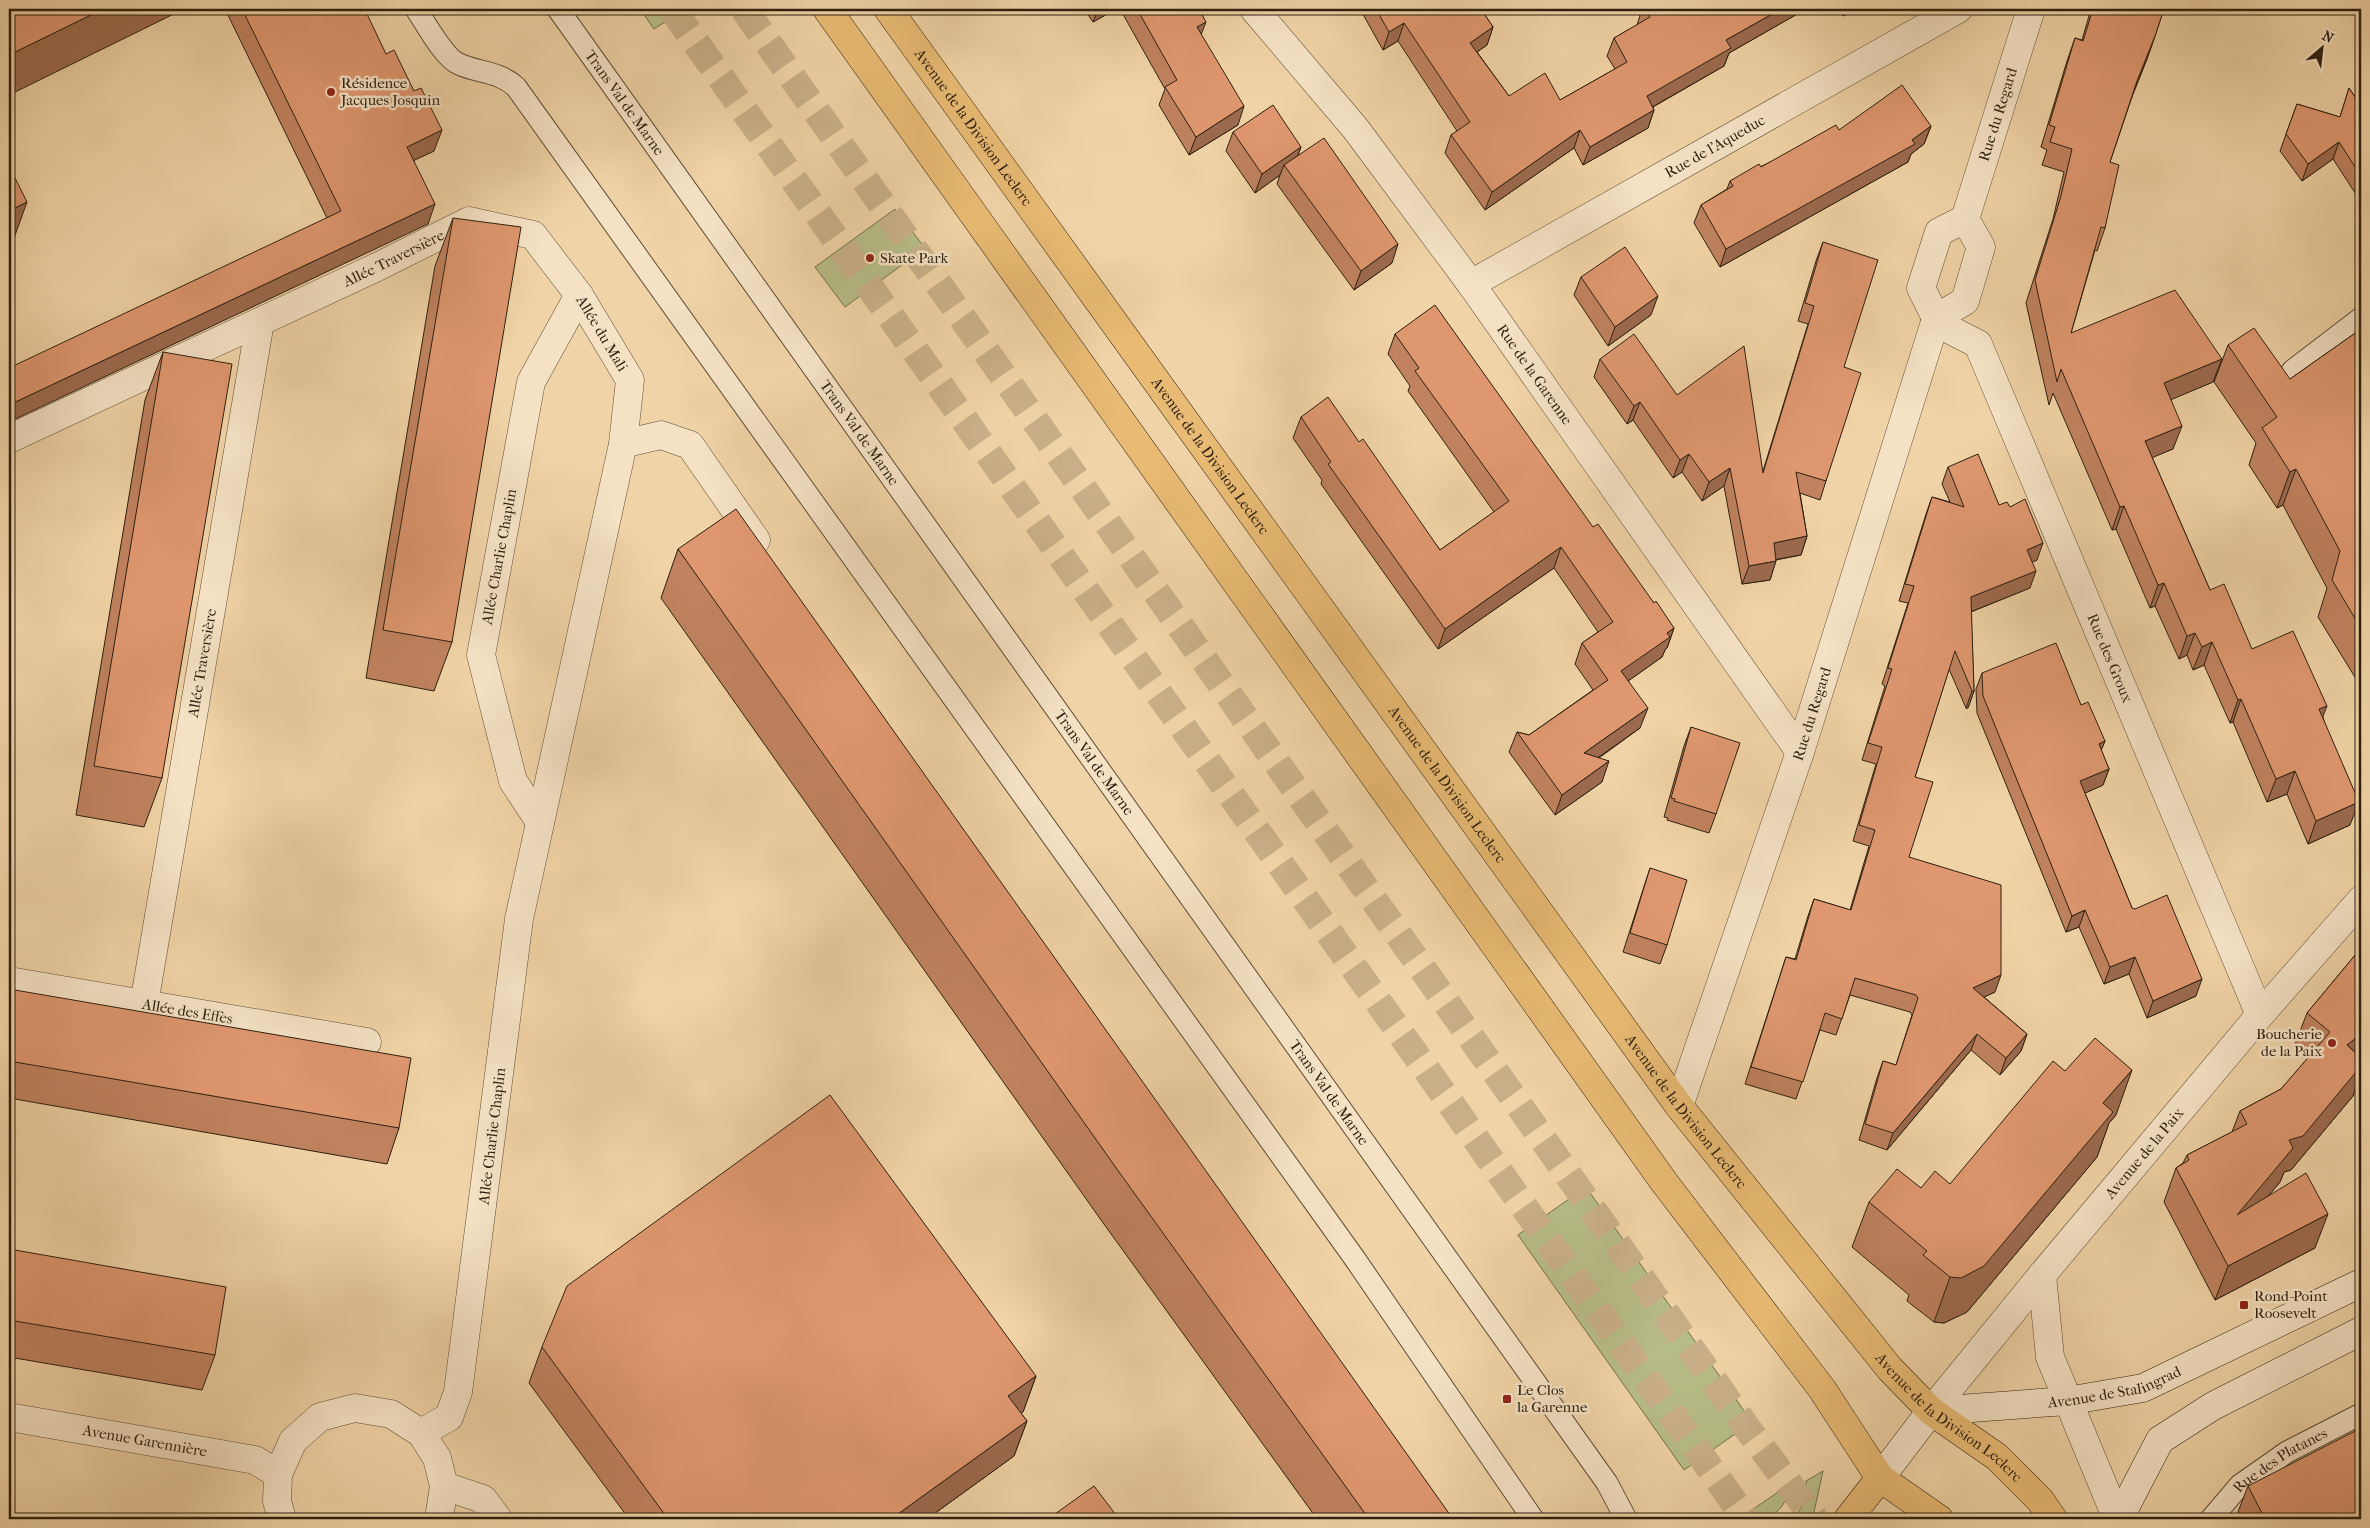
<svg xmlns="http://www.w3.org/2000/svg" width="2370" height="1528" font-family="'IM FELL French Canon',serif">
	<style>
		.green { fill: #b7bd88; stroke: #726e4c }
		.lines { fill: none; stroke-linecap: round; stroke-linejoin: round }
		.motorway-tunnel { stroke: #c9af88; stroke-width: 28; stroke-dasharray: 28 14; stroke-linecap: butt }
		.service-casing { stroke: #5e4d36; stroke-width: 23 }
		.minor-casing { stroke: #5e4d36; stroke-width: 29 }
		.tertiary-casing { stroke: #5e4d36; stroke-width: 29 }
		.secondary-casing { stroke: #2d2010; stroke-width: 29 }
		.primary-casing { stroke: #2d2010; stroke-width: 29 }
		.service { stroke: #f5e2c5; stroke-width: 21 }
		.minor { stroke: #f5e2c5; stroke-width: 28 }
		.tertiary { stroke: #f5e2c5; stroke-width: 28 }
		.secondary { stroke: #f5e2c5; stroke-width: 28 }
		.primary { stroke: #e8ba73; stroke-width: 28 }
		.wall { fill: #c0825f; stroke: #2d2010 }
		.shaded-wall { fill: #9c6a4e; stroke: #2d2010 }
		.building { fill: #df976f; stroke: #2d2010 }
		.poi-dot { fill: #8f2418; stroke: #f5e2c5; stroke-width: 2 }
		.labels { text-anchor: middle; dominant-baseline: central; stroke-width: 5; stroke-linejoin: round; paint-order: stroke }
		.poi-label { font-size: 15px; fill: #2d2010; stroke: #f5e2c5; text-anchor: start }
		.street-label { font-size: 15px; fill: #2d2010; stroke: #f5e2c5 }
	</style>
	<rect width="100%" height="100%" fill="#f0d3a6"/>
	<filter id="stains"><feTurbulence type="fractalNoise" baseFrequency=".004" numOctaves="4"/><feColorMatrix values="0 0 0 0 .2 0 0 0 0 .09 0 0 0 0 .02 0 0 0 .5 -.17"/></filter>
	<radialGradient id="worn" r=".72"><stop offset=".6" stop-color="#630" stop-opacity="0"/><stop offset="1" stop-color="#630" stop-opacity=".3"/></radialGradient>
	<g class="green">
		<polygon points="640,9 685,9 654,29"/>
		<polygon points="895,209 925,248 845,307 815,267"/>
		<polygon points="1586,1187 1752,1422 1684,1470 1518,1235"/>
		<polygon points="1823,1471 1814,1512 1808,1519 1793,1519 1808,1499 1806,1481"/>
		<polygon points="1781,1490 1789,1494 1782,1506 1770,1519 1739,1519"/>
	</g>
	<g class="lines">
		<g class="motorway-tunnel">
			<polyline points="672,9 1746,1519"/>
			<polyline points="744,9 1747,1428 1815,1519"/>
		</g>
		<g class="service-casing">
			<g id="service">
				<path d="M416,9C425,22 444,58 459,64C478,73 499,71 516,87L1355,1259L1533,1519"/>
				<path id="s1" d="M558,9L1607,1483L1626,1519"/>
				<polyline points="2292,371 2361,318"/>
				<path id="s2" d="M2211,1519L2240,1485L2287,1452L2361,1414"/>
			</g>
		</g>
		<g class="minor-casing">
			<g id="minor">
				<path id="s3" d="M1254,9L1355,128L1471,284L1800,752"/>
				<path id="s4" d="M1471,284L1958,9"/>
				<path id="s5" d="M1936,318L1921,288L1939,232L1965,219L2031,9"/>
				<path id="s6" d="M1935,322L1978,344L2260,1015"/>
				<path id="s7" d="M9,439L377,267L469,221L533,235L579,295L630,380L623,444L519,919L458,1392L449,1417L421,1433"/>
				<polyline points="623,444 661,435 690,445 756,540"/>
				<path id="s8" d="M540,822L513,781L481,655L531,382L579,295"/>
				<path id="s9" d="M9,981L367,1042"/>
				<path id="s10" d="M144,1004L260,322"/>
				<path id="s11" d="M1679,1106L1800,752L1935,322L1936,318L1965,301L1981,247L1965,219"/>
				<path id="s12" d="M2042,1275L2260,1015L2361,900"/>
				<path id="s13" d="M9,1417L255,1460L278,1474"/>
				<polyline points="444,1486 483,1499 498,1519"/>
				<polyline points="282,1519 277,1501 278,1474 293,1441 320,1417 355,1408 391,1414 421,1433 437,1458 444,1486 439,1519"/>
			</g>
		</g>
		<g class="tertiary-casing">
			<g id="tertiary">
				<polyline points="2042,1275 2050,1357 2117,1519"/>
				<polyline points="1931,1411 2042,1275"/>
			</g>
		</g>
		<g class="secondary-casing">
			<g id="secondary">
				<path id="s14" d="M1880,1478L1931,1411L2067,1401L2143,1388L2361,1283"/>
				<polyline points="2119,1519 2160,1440 2213,1406 2361,1331"/>
			</g>
		</g>
		<g class="primary-casing">
			<g id="primary">
				<polyline points="827,9 1664,1182 1822,1389 1880,1478 1939,1519"/>
				<path id="s15" d="M888,9L1679,1106L1890,1369L1931,1411L1997,1457L2040,1500L2053,1519"/>
				<polyline points="1848,1519 1880,1478"/>
			</g>
		</g>
		<use href="#service" class="service"/>
		<use href="#minor" class="minor"/>
		<use href="#tertiary" class="tertiary"/>
		<use href="#secondary" class="secondary"/>
		<use href="#primary" class="primary"/>
	</g>
	<g class="wall">
		<polygon points="225,9 360,9 434,151 414,160 428,224 327,218"/>
		<polygon points="1084,9 1116,9 1093,22"/>
		<polygon points="1120,9 1199,9 1201,34 1238,125 1189,155 1159,105 1165,89"/>
		<polygon points="1351,9 1481,9 1493,27 1487,45 1477,52 1509,96 1560,100 1615,69 1607,56 1614,38 1637,25 1640,16 1635,9 1806,9 1729,53 1724,66 1653,107 1654,110 1648,128 1583,165 1574,148 1485,210 1445,153 1451,135 1457,131 1398,41 1383,50 1360,9 1354,13"/>
		<polygon points="1839,9 1855,9 1843,16"/>
		<polygon points="2091,9 2164,9 2155,36 2147,59 2133,94 2110,162 2105,228 2097,251 2095,250 2071,333 2222,359 2213,382 2171,399 2173,449 2152,457 2210,590 2252,649 2323,717 2350,825 2308,844 2287,794 2267,802 2233,722 2230,723 2204,665 2193,670 2187,655 2179,659 2155,606 2150,608 2116,529 2112,530 2053,393 2049,405 2026,303 2053,219 2064,172 2042,165 2047,150 2041,147 2067,61 2075,38 2082,40"/>
		<polygon points="2349,88 2361,106 2361,202 2333,159 2302,181 2280,151 2297,104 2340,117"/>
		<polygon points="1931,126 1924,144 1911,154 1908,162 1720,267 1694,223 1701,205 1727,189 1730,181 1839,130"/>
		<polygon points="1233,132 1301,147 1298,155 1392,263 1354,290 1277,184 1280,175 1255,193 1226,151"/>
		<polygon points="453,218 452,642 434,691 366,678 435,266"/>
		<polygon points="1823,242 1844,367 1826,481 1820,500 1800,493 1807,536 1801,555 1776,560 1770,580 1742,584 1724,486 1702,501 1682,472 1673,478 1633,420 1627,424 1594,377 1600,359 1677,395 1763,471 1808,324 1798,321 1816,261"/>
		<polygon points="1581,277 1651,315 1608,346 1574,295"/>
		<polygon points="2361,329 2361,687 2318,617 2327,588 2283,505 2277,508 2249,465 2256,443 2214,382 2228,345 2290,379"/>
		<polygon points="1395,334 1593,527 1674,628 1667,648 1665,650 1662,657 1628,681 1640,728 1599,758 1602,782 1555,815 1509,752 1517,732 1529,735 1593,690 1575,664 1582,643 1598,632 1554,568 1438,649 1321,484 1322,480 1293,438 1301,417 1359,442 1440,550 1494,512 1408,391 1410,386 1388,354"/>
		<polygon points="163,352 162,778 144,827 76,815 145,400"/>
		<polygon points="1948,467 1999,505 2037,560 2032,562 2030,588 1971,612 1974,691 1968,708 1966,708 1949,669 1915,777 1909,857 1995,992 1984,997 2027,1034 2021,1051 2000,1075 1971,1050 1887,1150 1859,1140 1877,1078 1883,1061 1896,1065 1912,1015 1910,1012 1850,995 1836,1035 1820,1030 1796,1099 1745,1084 1786,957 1795,959 1808,916 1814,899 1850,910 1869,846 1853,841 1876,764 1862,760 1885,686 1882,684 1908,603 1899,601 1926,514 1932,497 1950,502 1942,484"/>
		<polygon points="678,549 1453,1519 1317,1519 1101,1220 661,598"/>
		<polygon points="1982,673 2081,705 2105,741 2101,750 2109,769 2103,785 2085,793 2132,908 2196,996 2147,1018 2129,974 2104,984 2079,927 2066,932 1977,713 1976,689"/>
		<polygon points="1691,727 1716,814 1709,833 1667,820 1668,818 1664,817 1684,746"/>
		<polygon points="1650,868 1667,945 1660,964 1623,952"/>
		<polygon points="2361,948 2353,1096 2291,1170 2284,1172 2280,1182 2269,1195 2315,1248 2215,1300 2164,1202 2176,1168 2183,1163 2187,1155 2232,1132 2240,1111 2281,1089 2308,1058 2294,1047 2307,1013"/>
		<polygon points="9,989 399,1128 387,1164 9,1098"/>
		<polygon points="2116,1115 2109,1123 2097,1157 1967,1312 1944,1323 1934,1322 1907,1301 1909,1295 1852,1247 1869,1202 1921,1188 1950,1184"/>
		<polygon points="9,1249 215,1355 202,1390 9,1357"/>
		<polygon points="542,1347 1036,1376 1023,1412 1021,1413 1027,1421 1014,1456 927,1519 629,1519 529,1383"/>
		<polygon points="2248,1486 2361,1519 2242,1519 2238,1512"/>
	</g>
	<g class="shaded-wall">
		<polygon points="103,9 184,9 9,95 9,55"/>
		<polygon points="1098,9 1116,9 1093,22"/>
		<polygon points="1355,9 1360,9 1354,13"/>
		<polygon points="1781,9 1806,9 1729,53 1724,66 1640,114 1647,96 1726,40"/>
		<polygon points="1846,9 1855,9 1843,16"/>
		<polygon points="1206,22 1199,40 1197,27"/>
		<polygon points="1404,23 1398,41 1383,50 1389,32"/>
		<polygon points="1493,27 1487,45 1464,61 1470,43"/>
		<polygon points="2155,36 2147,59 2129,104 2137,81"/>
		<polygon points="1244,106 1238,125 1189,155 1196,137"/>
		<polygon points="1654,110 1648,128 1583,165 1590,147"/>
		<polygon points="1931,126 1924,144 1911,154 1908,162 1720,267 1726,249 1912,140"/>
		<polygon points="442,130 434,151 400,167 407,147"/>
		<polygon points="1580,130 1574,148 1485,210 1492,192"/>
		<polygon points="2339,142 2333,159 2302,181 2308,164"/>
		<polygon points="1301,147 1294,165 1284,165 1280,175 1255,193 1262,174"/>
		<polygon points="27,202 9,252 9,211"/>
		<polygon points="435,204 428,224 9,422 9,405"/>
		<polygon points="1398,244 1392,263 1354,290 1361,271"/>
		<polygon points="1658,296 1651,315 1608,346 1615,327"/>
		<polygon points="2222,359 2213,382 2156,406 2164,383"/>
		<polygon points="1640,402 1633,420 1627,424 1634,406"/>
		<polygon points="2182,426 2173,449 2137,464 2145,441"/>
		<polygon points="1689,454 1682,472 1673,478 1680,460"/>
		<polygon points="1730,468 1724,486 1702,501 1709,482"/>
		<polygon points="2296,469 2283,505 2277,508 2290,472"/>
		<polygon points="2124,506 2116,529 2112,530 2120,507"/>
		<polygon points="1807,536 1801,555 1767,561 1774,543"/>
		<polygon points="2043,543 2037,560 2021,567 2027,550"/>
		<polygon points="1561,547 1554,568 1438,649 1445,629"/>
		<polygon points="1776,561 1770,580 1742,584 1749,566"/>
		<polygon points="2036,571 2030,588 1965,614 1971,597"/>
		<polygon points="2164,583 2155,606 2150,608 2158,585"/>
		<polygon points="1674,628 1667,648 1665,650 1662,657 1614,691 1621,671 1667,633"/>
		<polygon points="2195,633 2187,655 2179,659 2187,636"/>
		<polygon points="2212,642 2204,665 2193,670 2202,647"/>
		<polygon points="1972,691 1974,691 1968,708 1966,708"/>
		<polygon points="2241,699 2233,722 2230,723 2238,700"/>
		<polygon points="2327,706 2318,729 2319,709"/>
		<polygon points="1648,708 1640,728 1576,773 1584,753"/>
		<polygon points="2105,741 2098,758 2099,744"/>
		<polygon points="1609,761 1602,782 1555,815 1562,795"/>
		<polygon points="2109,769 2103,785 2074,798 2080,781"/>
		<polygon points="2295,771 2287,794 2267,802 2276,779"/>
		<polygon points="2359,802 2350,825 2308,844 2316,821"/>
		<polygon points="2085,910 2079,927 2066,932 2072,916"/>
		<polygon points="2135,957 2129,974 2104,984 2110,967"/>
		<polygon points="2001,975 1995,992 1967,1005 1973,988"/>
		<polygon points="2202,979 2196,996 2147,1018 2153,1001"/>
		<polygon points="1977,1034 1971,1050 1887,1150 1893,1133"/>
		<polygon points="2027,1034 2021,1051 2000,1075 2006,1058"/>
		<polygon points="2361,1034 2361,1058 2347,1045"/>
		<polygon points="2361,1066 2361,1072 2353,1096 2291,1170 2284,1172 2280,1182 2224,1249 2237,1215 2289,1140"/>
		<polygon points="2132,1070 2116,1115 2109,1123 2097,1157 1967,1312 1944,1323 1934,1322 1950,1277"/>
		<polygon points="2328,1214 2315,1248 2215,1300 2228,1266"/>
		<polygon points="1036,1376 1023,1412 996,1432 1008,1396"/>
		<polygon points="1027,1421 1014,1456 927,1519 891,1519"/>
	</g>
	<g class="building">
		<polygon points="9,9 103,9 9,55"/>
		<polygon points="242,9 360,9 362,14 366,12 386,54 394,50 414,91 421,88 442,130 407,147 435,204 9,405 9,368 341,211"/>
		<polygon points="1137,9 1199,9 1206,22 1197,27 1244,106 1196,137 1165,87 1177,80"/>
		<polygon points="1376,9 1481,9 1493,27 1470,43 1509,96 1545,73 1560,100 1627,62 1614,38 1650,17 1645,9 1781,9 1726,40 1731,48 1647,96 1654,110 1590,147 1580,130 1492,192 1451,135 1470,122 1404,23 1389,32"/>
		<polygon points="2093,9 2164,9 2155,36 2137,81 2110,162 2119,165 2105,228 2101,227 2071,333 2175,290 2222,359 2164,383 2182,426 2145,441 2210,590 2224,584 2252,649 2293,631 2327,706 2319,709 2359,802 2316,821 2295,771 2276,779 2241,699 2238,700 2212,642 2202,647 2195,633 2187,636 2164,583 2158,585 2124,506 2120,507 2061,369 2057,382 2035,280 2061,196 2072,149 2050,142 2055,127 2049,125 2075,38 2083,41"/>
		<polygon points="1902,85 1931,126 1912,140 1915,144 1726,249 1701,205 1733,186 1730,181 1759,164 1761,167 1836,125 1839,130"/>
		<polygon points="2349,88 2361,106 2361,176 2339,142 2308,164 2286,134 2297,104 2340,117"/>
		<polygon points="1273,105 1301,147 1262,174 1233,132"/>
		<polygon points="1324,138 1398,244 1361,271 1284,165"/>
		<polygon points="9,166 27,202 9,211"/>
		<polygon points="453,218 521,227 452,642 383,630"/>
		<polygon points="1823,242 1878,260 1844,367 1861,373 1826,481 1796,472 1807,536 1774,543 1776,561 1749,566 1730,468 1709,482 1689,454 1680,460 1640,402 1634,406 1600,359 1634,334 1677,395 1744,346 1763,473 1814,306 1805,303"/>
		<polygon points="1625,247 1658,296 1615,327 1581,277"/>
		<polygon points="1435,305 1593,527 1598,524 1654,603 1656,601 1674,628 1667,633 1670,637 1621,671 1648,708 1584,753 1609,761 1562,795 1517,732 1529,735 1608,680 1582,643 1613,622 1561,547 1445,629 1328,464 1331,462 1301,417 1328,397 1359,442 1363,439 1440,550 1509,501 1415,371 1419,368 1395,334"/>
		<polygon points="2254,328 2290,379 2361,329 2361,628 2332,580 2340,551 2296,469 2290,472 2262,428 2277,417 2228,345"/>
		<polygon points="163,352 232,364 162,778 94,766"/>
		<polygon points="1978,454 1999,505 2007,502 2010,507 2025,499 2043,543 2027,550 2036,571 1971,597 1974,691 1972,691 1955,651 1915,777 1933,782 1909,857 2001,885 2001,975 1973,988 2027,1034 2006,1058 1977,1034 1893,1133 1865,1124 1883,1061 1896,1065 1918,998 1916,995 1855,978 1842,1019 1825,1013 1803,1082 1751,1067 1786,957 1796,960 1814,899 1851,910 1875,830 1859,825 1882,747 1868,743 1892,669 1888,668 1914,586 1905,584 1932,497 1964,507 1948,467"/>
		<polygon points="736,509 1453,1519 1369,1519 1119,1172 678,549"/>
		<polygon points="2056,643 2081,705 2088,702 2105,741 2099,744 2109,769 2080,781 2132,908 2135,909 2167,895 2202,979 2153,1001 2135,957 2110,967 2085,910 2072,916 1983,696 1982,673"/>
		<polygon points="1691,727 1740,743 1716,814 1674,801 1675,799 1671,798"/>
		<polygon points="1650,868 1687,880 1667,945 1630,933"/>
		<polygon points="2361,948 2361,1034 2347,1045 2361,1058 2361,1066 2303,1136 2289,1140 2293,1148 2237,1215 2306,1173 2328,1214 2228,1266 2176,1168 2189,1160 2187,1155 2247,1124 2240,1111 2281,1089 2330,1032 2307,1013"/>
		<polygon points="9,989 411,1058 399,1128 9,1061"/>
		<polygon points="2095,1038 2132,1070 2103,1103 2113,1112 1984,1266 1961,1278 1950,1277 1923,1255 1927,1251 1869,1202 1897,1169 1921,1188 1935,1171 1950,1184 2053,1061 2065,1071"/>
		<polygon points="830,1095 1036,1376 1008,1396 1027,1421 891,1519 668,1519 542,1347 567,1286"/>
		<polygon points="9,1249 226,1287 215,1355 9,1320"/>
		<polygon points="2361,1428 2361,1519 2265,1519 2248,1486"/>
		<polygon points="1094,1486 1119,1519 1048,1519"/>
	</g>
	<g class="poi-dot">
		<circle cx="331" cy="92" r="5"/>
		<circle cx="870" cy="258" r="5"/>
		<circle cx="2332" cy="1043" r="5"/>
		<rect x="2239" y="1300" width="10" height="10" rx="2.5"/>
		<rect x="1502" y="1394" width="10" height="10" rx="2.5"/>
	</g>
	<g class="labels">
		<g class="poi-label">
			<text x="341" y="83">Résidence<tspan x="341" dy="17">Jacques Josquin</tspan></text>
			<text x="880" y="258">Skate Park</text>
			<text x="2322" y="1034" text-anchor="end">Boucherie<tspan x="2322" dy="17">de la Paix</tspan></text>
			<text x="2254" y="1296">Rond-Point<tspan x="2254" dy="17">Roosevelt</tspan></text>
			<text x="1517" y="1390">Le Clos<tspan x="1517" dy="17">la Garenne</tspan></text>
		</g>
		<g class="street-label">
			<text stroke="none"><textPath href="#s1" startOffset="115">Trans Val de Marne</textPath></text>
			<text stroke="none"><textPath href="#s5" startOffset="231">Rue du Regard</textPath></text>
			<text stroke="none"><textPath href="#s15" startOffset="146">Avenue de la Division Leclerc</textPath></text>
			<text stroke="none"><textPath href="#s4" startOffset="280">Rue de l'Aqueduc</textPath></text>
			<text stroke="none"><textPath href="#s7" startOffset="425">Allée Traversière</textPath></text>
			<text stroke="none"><textPath href="#s7" startOffset="695">Allée du Mali</textPath></text>
			<text stroke="none"><textPath href="#s3" startOffset="461">Rue de la Garenne</textPath></text>
			<text stroke="none"><textPath href="#s1" startOffset="520">Trans Val de Marne</textPath></text>
			<text stroke="none"><textPath href="#s15" startOffset="551">Avenue de la Division Leclerc</textPath></text>
			<text stroke="none"><textPath href="#s8" startOffset="279">Allée Charlie Chaplin</textPath></text>
			<text stroke="none"><textPath href="#s6" startOffset="389">Rue des Groux</textPath></text>
			<text stroke="none"><textPath href="#s10" startOffset="346">Allée Traversière</textPath></text>
			<text stroke="none"><textPath href="#s11" startOffset="414">Rue du Regard</textPath></text>
			<text stroke="none"><textPath href="#s1" startOffset="925">Trans Val de Marne</textPath></text>
			<text stroke="none"><textPath href="#s15" startOffset="956">Avenue de la Division Leclerc</textPath></text>
			<text stroke="none"><textPath href="#s9" startOffset="181">Allée des Effes</textPath></text>
			<text stroke="none"><textPath href="#s1" startOffset="1330">Trans Val de Marne</textPath></text>
			<text stroke="none"><textPath href="#s15" startOffset="1361">Avenue de la Division Leclerc</textPath></text>
			<text transform="translate(492 1136) rotate(-83)">Allée Charlie Chaplin</text>
			<text stroke="none"><textPath href="#s12" startOffset="159">Avenue de la Paix</textPath></text>
			<text stroke="none"><textPath href="#s14" startOffset="270">Avenue de Stalingrad</textPath></text>
			<text stroke="none"><textPath href="#s15" startOffset="1766">Avenue de la Division Leclerc</textPath></text>
			<text stroke="none"><textPath href="#s13" startOffset="138">Avenue Garennière</textPath></text>
			<text stroke="none"><textPath href="#s2" startOffset="92">Rue des Platanes</textPath></text>
		</g>
	</g>
	<rect width="2370" height="1528" fill="none" stroke="#f0d3a6" stroke-width="30"/>
	<rect x="10" y="10" width="2350" height="1508" fill="none" stroke="#2d2010" stroke-width="2.5"/>
	<rect x="15" y="15" width="2340" height="1498" fill="none" stroke="#2d2010"/>
	<g transform="translate(2322 48) rotate(28)" stroke="#f5e2c5" stroke-width="4" paint-order="stroke">
	<path d="M0-4L9 19L0 12L-9 19Z" fill="#2d2010"/>
	<text y="-8" font-size="14" font-weight="bold" text-anchor="middle" fill="#2d2010">N</text>
	</g>
	<rect width="100%" height="100%" filter="url(#stains)"/>
	<rect width="100%" height="100%" fill="url(#worn)"/>
</svg>
